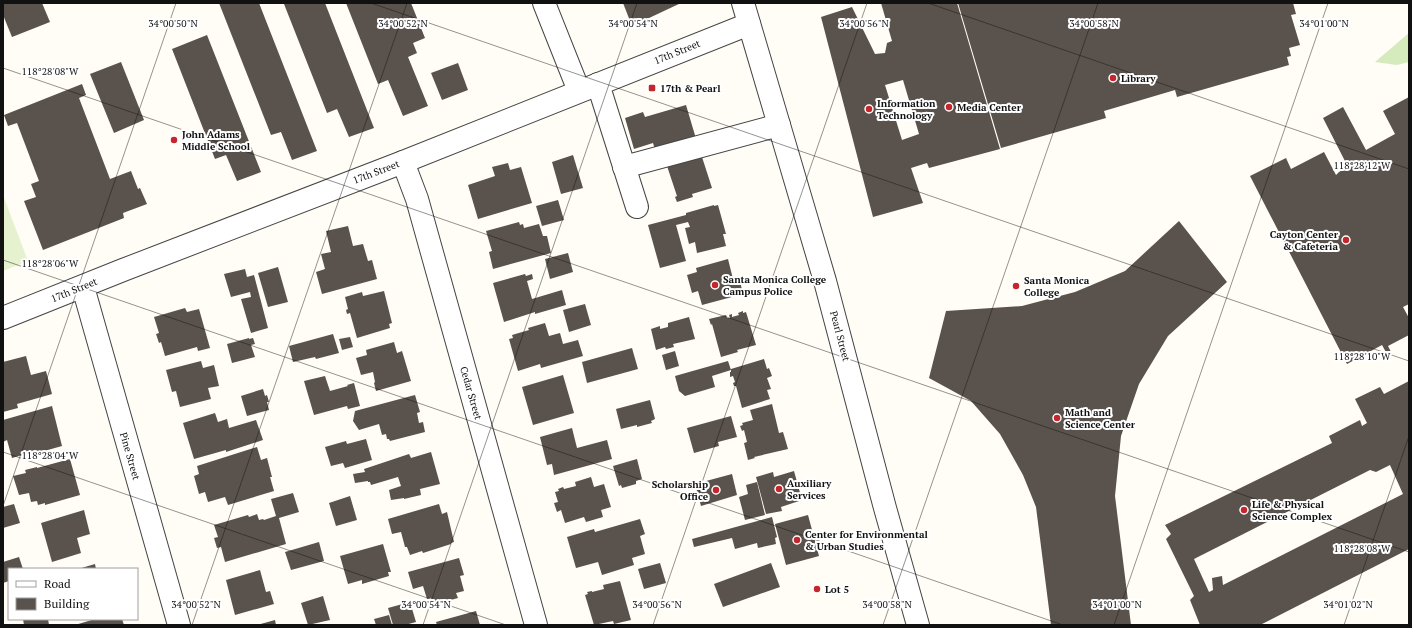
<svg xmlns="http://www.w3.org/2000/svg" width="1412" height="628" font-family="'PT Serif',serif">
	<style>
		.green { fill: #d5ebbd }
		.pitch { fill: #e6f2cf }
		.building { fill: #5a524d; fill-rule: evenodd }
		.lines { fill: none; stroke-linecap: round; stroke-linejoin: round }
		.minor-casing { stroke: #444; stroke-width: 24 }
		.minor { stroke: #fff; stroke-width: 22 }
		.ticks { fill: none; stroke: #111; stroke-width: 1; stroke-opacity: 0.45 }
		.poi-dot { fill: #c4262e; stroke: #fff; stroke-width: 1.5 }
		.labels { text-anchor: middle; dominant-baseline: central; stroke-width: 4; stroke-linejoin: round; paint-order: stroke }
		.street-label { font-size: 10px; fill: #111; stroke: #fff }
		.poi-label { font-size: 10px; font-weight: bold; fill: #111; stroke: #fff; text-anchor: start }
		.ticks-label { font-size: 10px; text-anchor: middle; fill: #111; stroke: #fff; stroke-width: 4; stroke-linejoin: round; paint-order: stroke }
	</style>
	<rect width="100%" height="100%" fill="#fffdf5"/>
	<polygon class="green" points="1409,33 1409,62 1397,65 1375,62"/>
	<polygon class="pitch" points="3,195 28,261 3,271"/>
	<g class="building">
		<polygon points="3,3 42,3 50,22 12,37 3,15"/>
		<polygon points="219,3 259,3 317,151 292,160 281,132 271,135"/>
		<polygon points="286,3 325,3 374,128 349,137 337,109 327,113 284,4"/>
		<polygon points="346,3 411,3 425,38 413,43 417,53 408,57 428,106 403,116 388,80 378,84"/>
		<polygon points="623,3 681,3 632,26"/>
		<path d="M881,3H957L1000,149L929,168L927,163L911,168L923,203L873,217L821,17L852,7L875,54L885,53L887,43L892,41ZM903,80L919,134L902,140L885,85Z"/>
		<polygon points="958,3 1293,3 1296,14 1291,15 1300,45 1289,48 1291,56 1287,57 1289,65 1177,97 1175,90 1104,111 1106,118 1001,148"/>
		<polygon points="207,35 261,172 237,181 226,155 215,159 172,49"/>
		<polygon points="121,62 144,120 114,133 90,74"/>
		<polygon points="458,63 468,90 442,100 431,73"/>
		<polygon points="82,84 86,95 79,98 110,179 131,171 138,189 140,188 147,204 123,213 124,218 43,250 24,201 36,197 31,184 39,181 17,123 8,126 4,115"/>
		<polygon points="1409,97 1409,304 1403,307 1409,318 1409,335 1388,346 1392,354 1388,356 1382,345 1347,364 1250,176 1286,158 1291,169 1324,152 1336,175 1339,172 1348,167 1323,118 1343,107 1366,150 1395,134 1383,111"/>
		<polygon points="686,105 697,142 656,153 653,143 634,149 625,118 643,112 645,117"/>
		<polygon points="573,155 583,188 561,194 552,162"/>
		<polygon points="702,157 712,188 692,194 693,197 677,202 675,197 677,196 666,163"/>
		<polygon points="508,163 510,170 521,167 532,203 478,219 468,185 495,176 492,167"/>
		<polygon points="558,200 564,220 542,226 536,206"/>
		<polygon points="714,205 714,206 718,205 726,234 723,234 726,246 697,253 695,242 689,244 685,228 690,227 688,222 676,225 686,261 660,268 648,225 686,215 686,213"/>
		<polygon points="1179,221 1227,282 1168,336 1139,384 1121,436 1115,496 1131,625 1051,625 1036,507 1023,475 1000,434 971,401 929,378 946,311 1022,306 1075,292 1125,271"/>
		<polygon points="519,222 520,225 523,224 524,228 539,224 543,236 547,236 551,253 493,269 489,252 492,251 486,231"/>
		<polygon points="348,226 353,246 363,244 368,261 372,260 377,279 322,294 316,272 325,269 321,254 331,252 326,231"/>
		<polygon points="568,253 573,272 550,279 545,259"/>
		<polygon points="728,259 733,279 739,277 743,294 702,305 698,291 692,293 687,275 697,272 696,268"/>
		<polygon points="278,267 288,302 268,307 258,273"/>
		<polygon points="245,269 247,277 254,275 268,328 251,333 241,299 251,297 250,292 231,297 224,274"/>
		<polygon points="525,274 526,276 532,274 533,279 527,281 532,299 562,290 566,305 535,314 535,312 504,322 493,283"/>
		<polygon points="384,291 392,323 389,324 390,328 357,338 350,313 347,314 346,310 348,309 345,297 362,292 363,296"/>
		<polygon points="585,304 591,325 569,332 563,310"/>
		<polygon points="185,308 187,312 199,309 210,348 198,351 197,347 165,356 161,342 159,343 156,334 159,333 154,317"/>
		<polygon points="743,311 743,313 746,312 756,345 737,350 738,352 721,357 712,324 711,325 709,319 726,315 727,318 730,318 729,315 732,314 732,317 739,315 738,313"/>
		<polygon points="689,317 695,339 673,344 674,347 666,349 665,347 656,350 651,329 660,326 660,329 668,327 668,323"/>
		<polygon points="545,323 549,336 560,333 563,344 578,340 583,356 541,368 540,364 518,371 509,339 513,338 512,335 529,330 528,328"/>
		<polygon points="333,334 339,353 316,359 315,357 293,362 289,346"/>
		<polygon points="350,337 353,347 342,350 339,339"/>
		<polygon points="249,338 249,339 253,338 255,344 251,345 255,357 232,363 227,344"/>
		<polygon points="394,342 397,353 402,351 411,381 376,391 374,383 375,382 373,372 361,375 356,358 367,355 366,350"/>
		<polygon points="632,348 638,369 587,383 582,362"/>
		<polygon points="675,351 679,366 666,370 662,355"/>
		<polygon points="26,356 31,375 46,371 52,394 17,404 18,408 3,412 3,362"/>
		<polygon points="764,359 767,369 769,368 772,376 767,378 771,389 767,390 770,399 742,408 736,386 734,386 733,383 735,382 733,376 730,377 730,372 731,372 731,369"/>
		<polygon points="201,361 203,368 214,365 219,386 208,388 211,399 180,407 176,391 172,392 166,370"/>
		<polygon points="728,361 731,370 712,376 715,387 685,396 679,391 675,376"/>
		<polygon points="563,375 574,413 533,425 522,387"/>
		<polygon points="325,376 330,391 348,386 347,385 354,383 360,406 348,409 347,406 314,415 304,381"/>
		<path d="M1409,381V549L1260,625H1200L1190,600L1194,596L1166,539L1171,534L1165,525L1332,443L1329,436L1360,420L1362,426L1367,423L1355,399L1380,387L1384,394ZM1390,465L1403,494L1223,585L1222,576L1212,578L1213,590L1209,592L1194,559L1370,470L1376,472Z"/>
		<polygon points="263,389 265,396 267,395 269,402 267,402 269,410 247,416 241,396"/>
		<polygon points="415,395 420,412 417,413 419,423 423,422 425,432 390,441 389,439 387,439 386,434 382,435 379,424 359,430 353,421 355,411"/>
		<polygon points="650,400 655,419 651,421 652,423 637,427 637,425 621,429 616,409"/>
		<polygon points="772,404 779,433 783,432 788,449 754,457 755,458 748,460 744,443 747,442 744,430 742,431 740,426 743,425 742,423 753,420 750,410"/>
		<polygon points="52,406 62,446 30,455 29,453 12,458 7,440 3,442 3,420"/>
		<polygon points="215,413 218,422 227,419 229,428 256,420 263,440 226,452 226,450 194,459 183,423"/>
		<polygon points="731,416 737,437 718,442 719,446 694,453 687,428"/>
		<polygon points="572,428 577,448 607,440 612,459 554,475 552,464 547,465 540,437"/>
		<polygon points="366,439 372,460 345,468 343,463 331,466 325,447 346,441 347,444"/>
		<polygon points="257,447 261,460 267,458 272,477 270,477 274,491 228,505 225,497 208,502 205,492 199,494 194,476 199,474 197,466"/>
		<polygon points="431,452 440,484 420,489 421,495 404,499 404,498 391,500 389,490 401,486 398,477 371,485 370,482 368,482 368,481 355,483 353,474 365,472 364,469 409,454 411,458"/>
		<polygon points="70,459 80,495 45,505 45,503 38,505 37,501 31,502 29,493 19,495 13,476 26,473 25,470 37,467 37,468"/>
		<polygon points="637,459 642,479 636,481 636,484 622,488 621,485 619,486 613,466"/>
		<polygon points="794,471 802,500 781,507 782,511 766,514 756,477 773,472 774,477"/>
		<polygon points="732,474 737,495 701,506 695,484"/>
		<polygon points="591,477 594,487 604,484 611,507 601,510 603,517 586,522 584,517 565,523 561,510 557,512 554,503 558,502 555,492 559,491 558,489 563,487 564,489 576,486 575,482"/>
		<polygon points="757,482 765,515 745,520 739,497 748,494 746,485"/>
		<polygon points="293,493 299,512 279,518 286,544 225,562 221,547 217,548 214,538 218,537 214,525 248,515 249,517 257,514 259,520 263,519 264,520 276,516 271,499"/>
		<polygon points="350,496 357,520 336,526 329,503"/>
		<polygon points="14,504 20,523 3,528 3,507"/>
		<polygon points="439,504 442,514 447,512 454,542 451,543 451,544 423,553 422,551 410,555 407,547 405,547 401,532 392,534 388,519"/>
		<polygon points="84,510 90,534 77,538 81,553 52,562 41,523"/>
		<polygon points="808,515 819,556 786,565 775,524"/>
		<polygon points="772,517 777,537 775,538 776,544 758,548 757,543 735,549 732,538 694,547 692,539"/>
		<polygon points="640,519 645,534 640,536 645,554 632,558 634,565 602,575 598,562 576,568 567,537 594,529 595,532"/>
		<polygon points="319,542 324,561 291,570 285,552"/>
		<polygon points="383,544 391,572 388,572 389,576 362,584 362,580 348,584 340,556"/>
		<polygon points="19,557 23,569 9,569 9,581 3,583 3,562"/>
		<polygon points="459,558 464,575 460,576 464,591 456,593 458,598 433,605 431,598 427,599 423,586 413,589 408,572"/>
		<polygon points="660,563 666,583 644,589 638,569"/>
		<polygon points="771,563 780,587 723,607 714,584"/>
		<polygon points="95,564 96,569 78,569"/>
		<polygon points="260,570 266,592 270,591 274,604 235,615 226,580"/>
		<polygon points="620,581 631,620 614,624 613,621 594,625 585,595 588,594 587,592 592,591 592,592 604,589 603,585"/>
		<polygon points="323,596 330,620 308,625 301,603"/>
		<polygon points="410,602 416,622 405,625 393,625 388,608"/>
		<polygon points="476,611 480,625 437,625 436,622"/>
		<polygon points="389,615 392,625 376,625 374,619"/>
		<polygon points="23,619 48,619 49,625 24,625"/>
		<polygon points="95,619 122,619 124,625 75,625"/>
		<polygon points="275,620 276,625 257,625"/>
	</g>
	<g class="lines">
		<g class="minor-casing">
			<g id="minor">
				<polyline points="544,3 579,91"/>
				<polyline points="743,3 825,281 885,508 918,625"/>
				<polyline points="598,84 637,207"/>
				<polyline points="403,162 417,199 536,625"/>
				<polyline points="624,167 779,125"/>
				<polyline points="83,287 179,625"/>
				<polyline points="3,318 123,270 403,162 749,24"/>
			</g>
		</g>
		<use href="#minor" class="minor"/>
	</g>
	<path class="ticks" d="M371,3L1409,361M928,3L1409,169M3,68L1409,552M3,260L1063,625M3,452L506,625M3,506L176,3M192,625L407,3M423,625L637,3M653,625L867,3M883,625L1098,3M1114,625L1328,3M1344,625L1409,436"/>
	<g class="poi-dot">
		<circle cx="1113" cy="78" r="4"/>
		<rect x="648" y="84" width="8" height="8" rx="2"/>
		<circle cx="949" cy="107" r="4"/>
		<circle cx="869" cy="109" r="4"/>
		<circle cx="174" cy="140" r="4"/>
		<circle cx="1346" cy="240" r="4"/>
		<circle cx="715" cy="285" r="4"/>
		<circle cx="1016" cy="286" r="4"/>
		<circle cx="1057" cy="418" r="4"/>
		<circle cx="779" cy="489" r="4"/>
		<circle cx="716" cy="490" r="4"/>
		<circle cx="1244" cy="510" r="4"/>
		<circle cx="797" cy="540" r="4"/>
		<circle cx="817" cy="589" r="4"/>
	</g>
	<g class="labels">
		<g class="street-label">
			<text transform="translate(677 52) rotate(-22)">17th Street</text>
			<text transform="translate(376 172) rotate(-21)">17th Street</text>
			<text transform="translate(74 290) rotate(-22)">17th Street</text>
			<text transform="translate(840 336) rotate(75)">Pearl Street</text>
			<text transform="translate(471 393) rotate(74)">Cedar Street</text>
			<text transform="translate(130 456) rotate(74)">Pine Street</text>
		</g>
		<g class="poi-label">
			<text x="1121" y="78">Library</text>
			<text x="660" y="88">17th &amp; Pearl</text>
			<text x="877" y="103">Information<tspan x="877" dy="12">Technology</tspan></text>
			<text x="957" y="107">Media Center</text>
			<text x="182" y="134">John Adams<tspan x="182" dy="12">Middle School</tspan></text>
			<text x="1338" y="234" text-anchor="end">Cayton Center<tspan x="1338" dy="12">&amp; Cafeteria</tspan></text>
			<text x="723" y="279">Santa Monica College<tspan x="723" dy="12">Campus Police</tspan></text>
			<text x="1024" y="280">Santa Monica<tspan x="1024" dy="12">College</tspan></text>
			<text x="1065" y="412">Math and<tspan x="1065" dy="12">Science Center</tspan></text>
			<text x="787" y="483">Auxiliary<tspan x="787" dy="12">Services</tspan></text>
			<text x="708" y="484" text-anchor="end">Scholarship<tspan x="708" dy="12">Office</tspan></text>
			<text x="1252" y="504">Life &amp; Physical<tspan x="1252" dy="12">Science Complex</tspan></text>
			<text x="805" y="534">Center for Environmental<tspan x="805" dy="12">&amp; Urban Studies</tspan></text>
			<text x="825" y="589">Lot 5</text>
		</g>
	</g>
	<g class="ticks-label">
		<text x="173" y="27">34°00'50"N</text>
		<text x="403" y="27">34°00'52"N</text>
		<text x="633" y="27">34°00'54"N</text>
		<text x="864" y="27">34°00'56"N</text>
		<text x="1094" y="27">34°00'58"N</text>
		<text x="1324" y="27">34°01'00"N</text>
		<text x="50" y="75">118°28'08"W</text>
		<text x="1362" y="169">118°28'12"W</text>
		<text x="50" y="267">118°28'06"W</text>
		<text x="1362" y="360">118°28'10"W</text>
		<text x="50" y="459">118°28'04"W</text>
		<text x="1362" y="552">118°28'08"W</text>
		<text x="196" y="608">34°00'52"N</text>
		<text x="426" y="608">34°00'54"N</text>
		<text x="657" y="608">34°00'56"N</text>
		<text x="887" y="608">34°00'58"N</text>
		<text x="1117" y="608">34°01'00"N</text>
		<text x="1348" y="608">34°01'02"N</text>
	</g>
	<rect width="1412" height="628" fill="none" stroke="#111111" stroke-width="8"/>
	<rect x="8" y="568" width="130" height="52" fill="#ffffff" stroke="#a0a0a0"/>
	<rect x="16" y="581" width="20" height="6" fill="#ffffff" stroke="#a0a0a0"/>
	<text x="44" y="588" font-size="12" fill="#111111">Road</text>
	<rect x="16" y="598" width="20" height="12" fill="#5a524d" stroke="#a0a0a0"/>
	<text x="44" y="608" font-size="12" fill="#111111">Building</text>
</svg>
